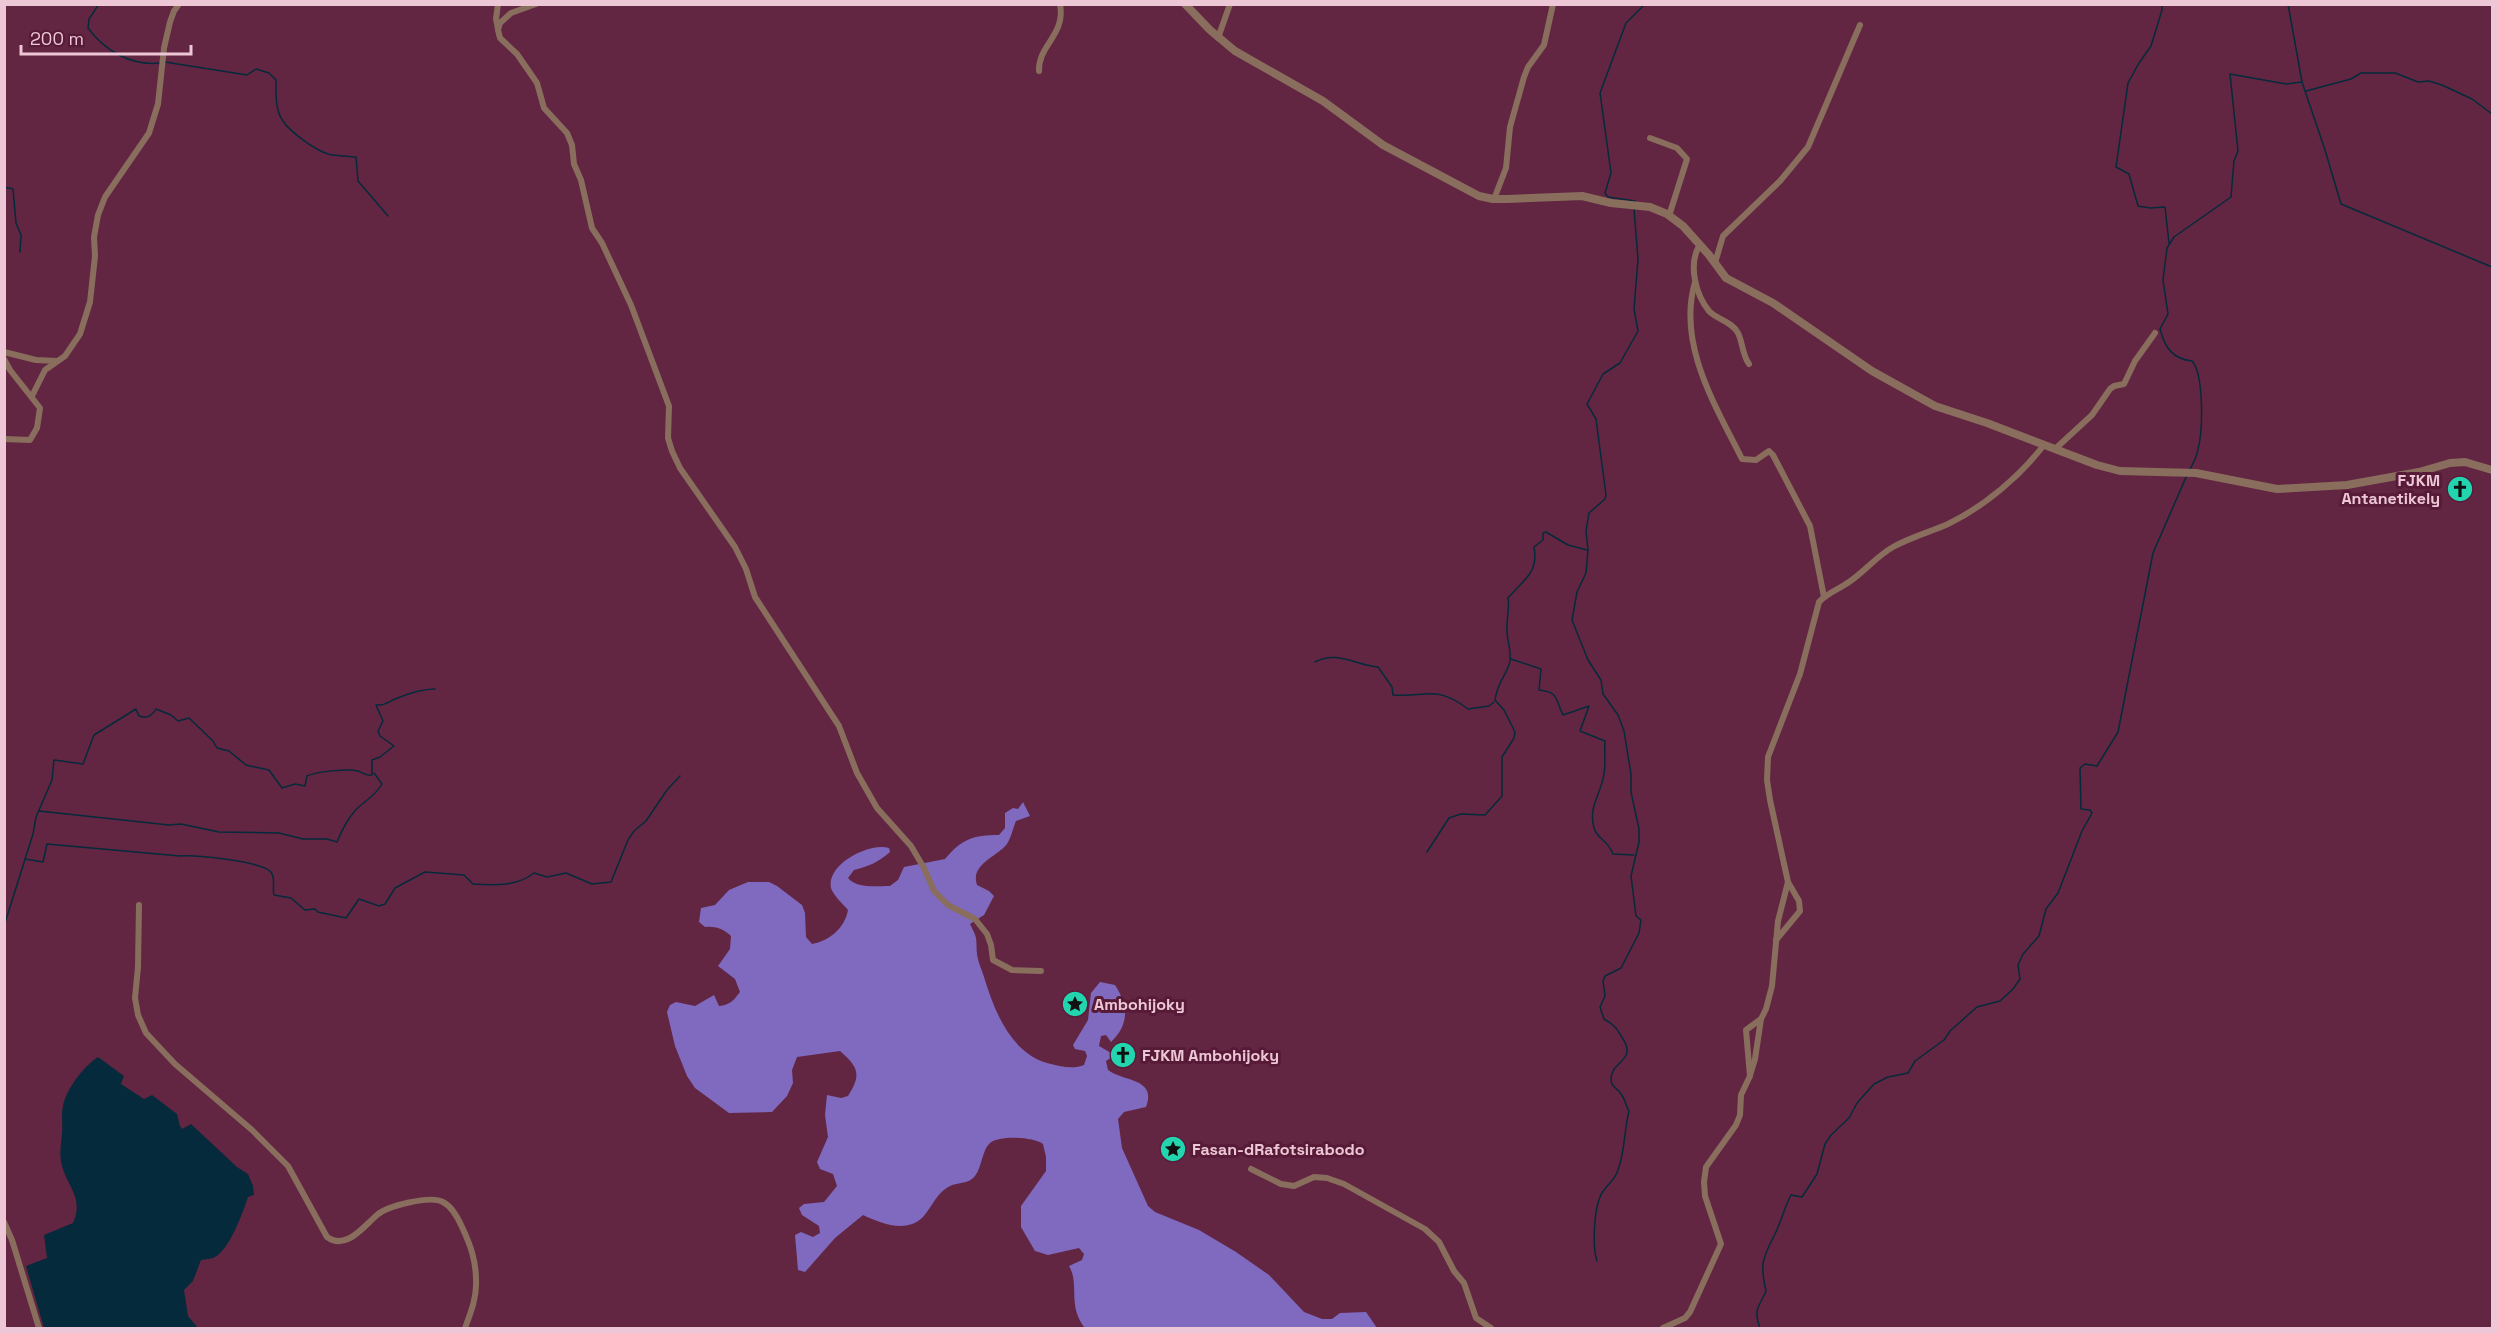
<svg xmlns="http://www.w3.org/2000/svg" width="2497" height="1333" font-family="'Space Grotesk',sans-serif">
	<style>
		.forest { fill: #7f6ac0 }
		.water { fill: #042a3b }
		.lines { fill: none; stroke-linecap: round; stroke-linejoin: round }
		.stream { stroke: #042a3b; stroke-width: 1.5 }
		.minor { stroke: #896e5d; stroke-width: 6 }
		.tertiary { stroke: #896e5d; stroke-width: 8 }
		.labels { text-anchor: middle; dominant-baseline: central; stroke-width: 6; stroke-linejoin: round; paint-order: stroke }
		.poi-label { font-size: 16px; font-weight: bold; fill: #edc7d5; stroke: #571b38; text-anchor: start }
	</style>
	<rect width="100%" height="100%" fill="#632642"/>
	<path class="forest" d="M1023,802L1030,816L1016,821C1013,828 1011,838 1007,844C997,857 970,864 977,885L989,891L994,896L984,915L970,924C978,940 976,937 977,954C978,962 982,970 984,977C994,1010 1010,1052 1047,1063C1059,1066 1073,1070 1084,1065L1087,1056L1085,1051L1075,1049L1073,1045L1088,1020L1091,993L1100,982L1115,985C1128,1005 1130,1024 1111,1042L1106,1035L1101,1036L1099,1046L1111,1053L1112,1057L1106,1061L1108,1070C1124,1082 1157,1078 1146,1107L1124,1112L1118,1119L1122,1148L1148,1206L1155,1212L1199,1230L1236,1252L1269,1275L1304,1312L1322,1319H1332L1340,1313L1366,1312L1377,1328H1085C1067,1306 1080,1284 1069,1266L1082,1260L1084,1254L1079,1248L1048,1255L1035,1251L1021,1227V1206L1046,1171V1157L1043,1144C1033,1137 1000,1135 990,1143C982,1150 982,1167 975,1176C969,1184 958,1182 950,1186C937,1192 932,1207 923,1217C906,1234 880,1223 863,1215L835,1238L805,1272L798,1270L795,1235L801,1232L813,1237L820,1233L819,1226L802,1215L799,1208L804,1204L824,1202L837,1186L833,1174L820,1169L817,1162L828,1137L825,1115L827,1095L841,1098L848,1096C862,1074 858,1067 840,1051L797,1057L792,1070L793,1083L787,1096L772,1112L729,1113L695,1088L687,1076L675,1046L667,1012L670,1005L676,1002L695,1006L714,995L719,1006C730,1005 734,1000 740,992L735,979L718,966L730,949L731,936C724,929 715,926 705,927L699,922L701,908L715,905L729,890L748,882H769L777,886L802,905L805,913L806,937L812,944C829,941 845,928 848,910C843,904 833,895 831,888C826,864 870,842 889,848L890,852C879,862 867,867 854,870L848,878C857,889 877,886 890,886L898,880L904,867L945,859C962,839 973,835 999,835L1005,828V813L1013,808L1018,809Z"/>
	<path class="water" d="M98,1057L124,1076L121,1084L144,1099L152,1095L177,1114L180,1126L182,1129L191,1124L237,1167L248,1174L253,1186L254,1195L248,1197C243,1212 230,1249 215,1257C212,1259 205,1259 201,1260L193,1281L184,1290L188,1316L198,1328H44L26,1266L47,1258L44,1235L73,1223C84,1198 68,1188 62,1166C59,1155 61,1145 62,1134C63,1125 61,1114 63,1106C66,1089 84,1066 98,1057Z"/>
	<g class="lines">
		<g class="stream">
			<path d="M99,4L89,19L88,28C105,51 131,66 160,63"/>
			<polyline points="2162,4 2162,10 2151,46 2139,63 2128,83 2116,167 2129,174 2138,206 2150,208 2165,207 2169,243"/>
			<polyline points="2288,4 2302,82 2325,150 2341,204 2492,267"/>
			<polyline points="4,12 6,4"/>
			<path d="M165,62L247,75L256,69L269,73L276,80C276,92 275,111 283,121C290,132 315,150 328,154C336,156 347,156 356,157L358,181L388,216"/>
			<polyline points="2306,91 2351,79 2361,73 2395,73 2418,82 2429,81 2442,85 2472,99 2492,114"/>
			<polyline points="4,187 13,189 16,223 21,235 20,252"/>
			<polyline points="1635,201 1608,197 1605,193 1611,173 1600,93 1626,23 1645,4"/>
			<path d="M2189,471C2193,464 2197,457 2198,449C2203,431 2204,374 2192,361C2173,359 2165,348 2160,329L2168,314L2163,280L2167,248L2174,237L2231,197L2234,161L2238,151L2230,74L2286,84L2302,82"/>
			<path d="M1511,659L1541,669L1539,690C1559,692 1555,699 1563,715L1589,706L1580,731L1605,741C1604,752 1606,762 1604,774C1601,794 1588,807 1594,828C1597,839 1608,840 1613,854L1634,855"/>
			<path d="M1315,662C1336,650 1356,665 1378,667L1392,687L1393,695C1427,697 1437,685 1468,709L1489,706L1494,702"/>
			<path d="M39,811L169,825L181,824L219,832L279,833L303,839H327L337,842C342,830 346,821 354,812C363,801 374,798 382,784L374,773"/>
			<path d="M1427,852L1449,818L1461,814L1485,815L1502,796V757L1514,738L1515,732L1504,710L1495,700C1497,684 1504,678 1509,665C1513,654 1507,642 1507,631C1506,620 1510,610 1508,598C1523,580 1539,573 1534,547L1543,540V533L1546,532L1568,545L1587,550"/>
			<path d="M25,859L43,862L47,844L180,856C196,855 261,861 271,872C276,879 272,888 274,895L291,898L305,910L315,909L318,912L346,918L359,899L379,906L385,904L395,888L425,872L464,875L473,884C493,885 517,887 534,873L547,877L566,873L592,884L611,882L628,840L634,831L646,821L667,790L680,776"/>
			<path d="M4,926L33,834L36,817L52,780L54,760L83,764L94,735L136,709L139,716C147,719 152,716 156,709L171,715L178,721L189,718L213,741L217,748L229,751L246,765L269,770L282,788L295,784L305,786L307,776C315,772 348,768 358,771C364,773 365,776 372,775V760L380,757L394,746L380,736L378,731L383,721L376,705C385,706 388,702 395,699C407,694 423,689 435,689"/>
			<path d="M1597,1261C1592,1246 1594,1206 1602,1193C1607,1185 1615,1180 1618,1170C1625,1152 1624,1130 1629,1111C1626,1106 1625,1099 1621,1094C1618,1088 1611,1088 1611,1079C1611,1061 1637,1061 1623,1039C1617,1029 1615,1025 1604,1019L1600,1007L1605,996L1603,981L1605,976L1621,968L1639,933L1641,920L1636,916L1631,876L1639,842V829L1631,792V774L1624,731L1618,715L1603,694L1601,680L1588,660L1572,620L1577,592L1586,573L1588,550L1586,531L1589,513L1605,499L1606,495L1596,419L1587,404L1603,374L1620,363L1638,331L1634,309L1638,259L1634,209"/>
			<path d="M1760,1328C1753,1308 1759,1308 1766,1291C1760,1265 1762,1259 1774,1236C1781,1223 1784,1208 1791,1195L1802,1197L1817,1174L1825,1144L1831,1135L1849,1118L1857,1103L1874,1084L1888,1077L1908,1073L1915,1061L1944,1040L1950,1031L1977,1007L2000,1001L2013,989L2020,979L2018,965L2023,954L2039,936L2046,909L2058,893L2082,831L2092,813L2090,810L2081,809L2080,768L2085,764L2097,766L2118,732L2153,553L2187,475"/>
		</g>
		<g class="minor">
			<polyline points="536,4 511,13 500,23 498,30 500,38 517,54 537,83 544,108 567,133 572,145 574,164 581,180 592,228 602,243 631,305 669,406 668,438 672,451 680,468 735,547 746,569 755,597 839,726 857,773 877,808 911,846 924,868 934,891 948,905 975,919 987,934 991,945 993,960 1012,970 1041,971"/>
			<polyline points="498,29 496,19 498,4"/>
			<polyline points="1218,38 1230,4"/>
			<path d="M1039,71C1038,45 1066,35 1060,4"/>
			<polyline points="1650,138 1677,148 1687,159 1669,216"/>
			<polyline points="1494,199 1506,168 1510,127 1524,77 1528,67 1544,45 1553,4"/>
			<path d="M1699,246C1688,266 1696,295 1709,311C1716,319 1733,322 1738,333C1743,343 1742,354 1749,364"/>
			<polyline points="1715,263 1723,236 1780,181 1808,147 1860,25"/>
			<path d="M1695,282C1677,344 1715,405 1742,459L1756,460L1769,451L1773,455L1810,526L1824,597"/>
			<polyline points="4,352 36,360 57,361"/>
			<polyline points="4,359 10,370 40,408 37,428 30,440 4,439"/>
			<polyline points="32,396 45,370 65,356 80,334 90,302 95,256 94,237 98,215 105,197 149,133 158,104 164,48 170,22 174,11 179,4"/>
			<polyline points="2055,449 2092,415 2110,389 2114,386 2124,384 2135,361 2155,333"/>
			<path d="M139,905L138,967L135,998L138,1015L146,1033L175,1064L252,1130L288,1166L327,1237C346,1251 364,1226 377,1215C387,1206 430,1195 443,1202C451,1206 458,1218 462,1227C470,1244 476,1260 476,1280C477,1297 471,1312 465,1328"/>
			<polyline points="1776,940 1800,911 1799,901 1788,882"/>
			<polyline points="1750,1075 1755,1059 1761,1019"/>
			<polyline points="1251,1169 1281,1184 1294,1186 1314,1177 1327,1178 1344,1184 1425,1229 1439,1242 1454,1271 1464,1283 1476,1318 1491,1328"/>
			<polyline points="4,1222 12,1240 39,1328"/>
			<path d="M1663,1328L1685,1318L1690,1312L1721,1244L1705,1196L1704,1182L1706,1167L1736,1125L1740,1115L1741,1095L1750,1076L1746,1030L1761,1019L1766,1009L1772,986L1778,921L1788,882L1770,800L1767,780L1768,757L1800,674L1819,602C1827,593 1839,589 1849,582C1865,571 1877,556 1893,547C1911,537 1930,532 1948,524C1985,506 2019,477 2044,445"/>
		</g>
		<polyline class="tertiary" points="1185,4 1210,30 1235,51 1323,101 1383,145 1479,196 1493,199 1508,199 1582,196 1611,203 1650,207 1667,214 1683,226 1709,255 1726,278 1773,303 1872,371 1935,406 1987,423 2097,465 2120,471 2196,473 2277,489 2347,485 2419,472 2450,463 2465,462 2492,470"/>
	</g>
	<defs>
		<g id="church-disc" transform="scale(1.35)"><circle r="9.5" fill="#22d5af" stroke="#571b38"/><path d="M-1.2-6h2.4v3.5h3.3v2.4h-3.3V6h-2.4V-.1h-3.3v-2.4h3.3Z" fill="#111"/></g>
		<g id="sight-disc" transform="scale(1.35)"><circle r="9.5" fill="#22d5af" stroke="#571b38"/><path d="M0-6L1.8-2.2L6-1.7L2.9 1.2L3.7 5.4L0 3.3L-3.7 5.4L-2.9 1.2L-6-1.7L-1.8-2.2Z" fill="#111"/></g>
	</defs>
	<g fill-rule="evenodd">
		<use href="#church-disc" x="2460" y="489"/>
		<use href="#sight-disc" x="1075" y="1004"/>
		<use href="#church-disc" x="1123" y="1055"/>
		<use href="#sight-disc" x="1173" y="1149"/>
	</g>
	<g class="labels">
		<g class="poi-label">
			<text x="2440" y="480" text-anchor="end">FJKM<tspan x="2440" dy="18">Antanetikely</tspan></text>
			<text x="1094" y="1004">Ambohijoky</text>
			<text x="1142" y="1055">FJKM Ambohijoky</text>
			<text x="1192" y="1149">Fasan-dRafotsirabodo</text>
		</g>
	</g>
	<rect width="2497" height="1333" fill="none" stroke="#edc7d5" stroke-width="12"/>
	<path d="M21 45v9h170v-9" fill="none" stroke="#edc7d5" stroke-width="3"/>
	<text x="30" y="45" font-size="18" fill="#edc7d5" stroke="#571b38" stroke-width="4.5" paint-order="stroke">200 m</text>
</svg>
